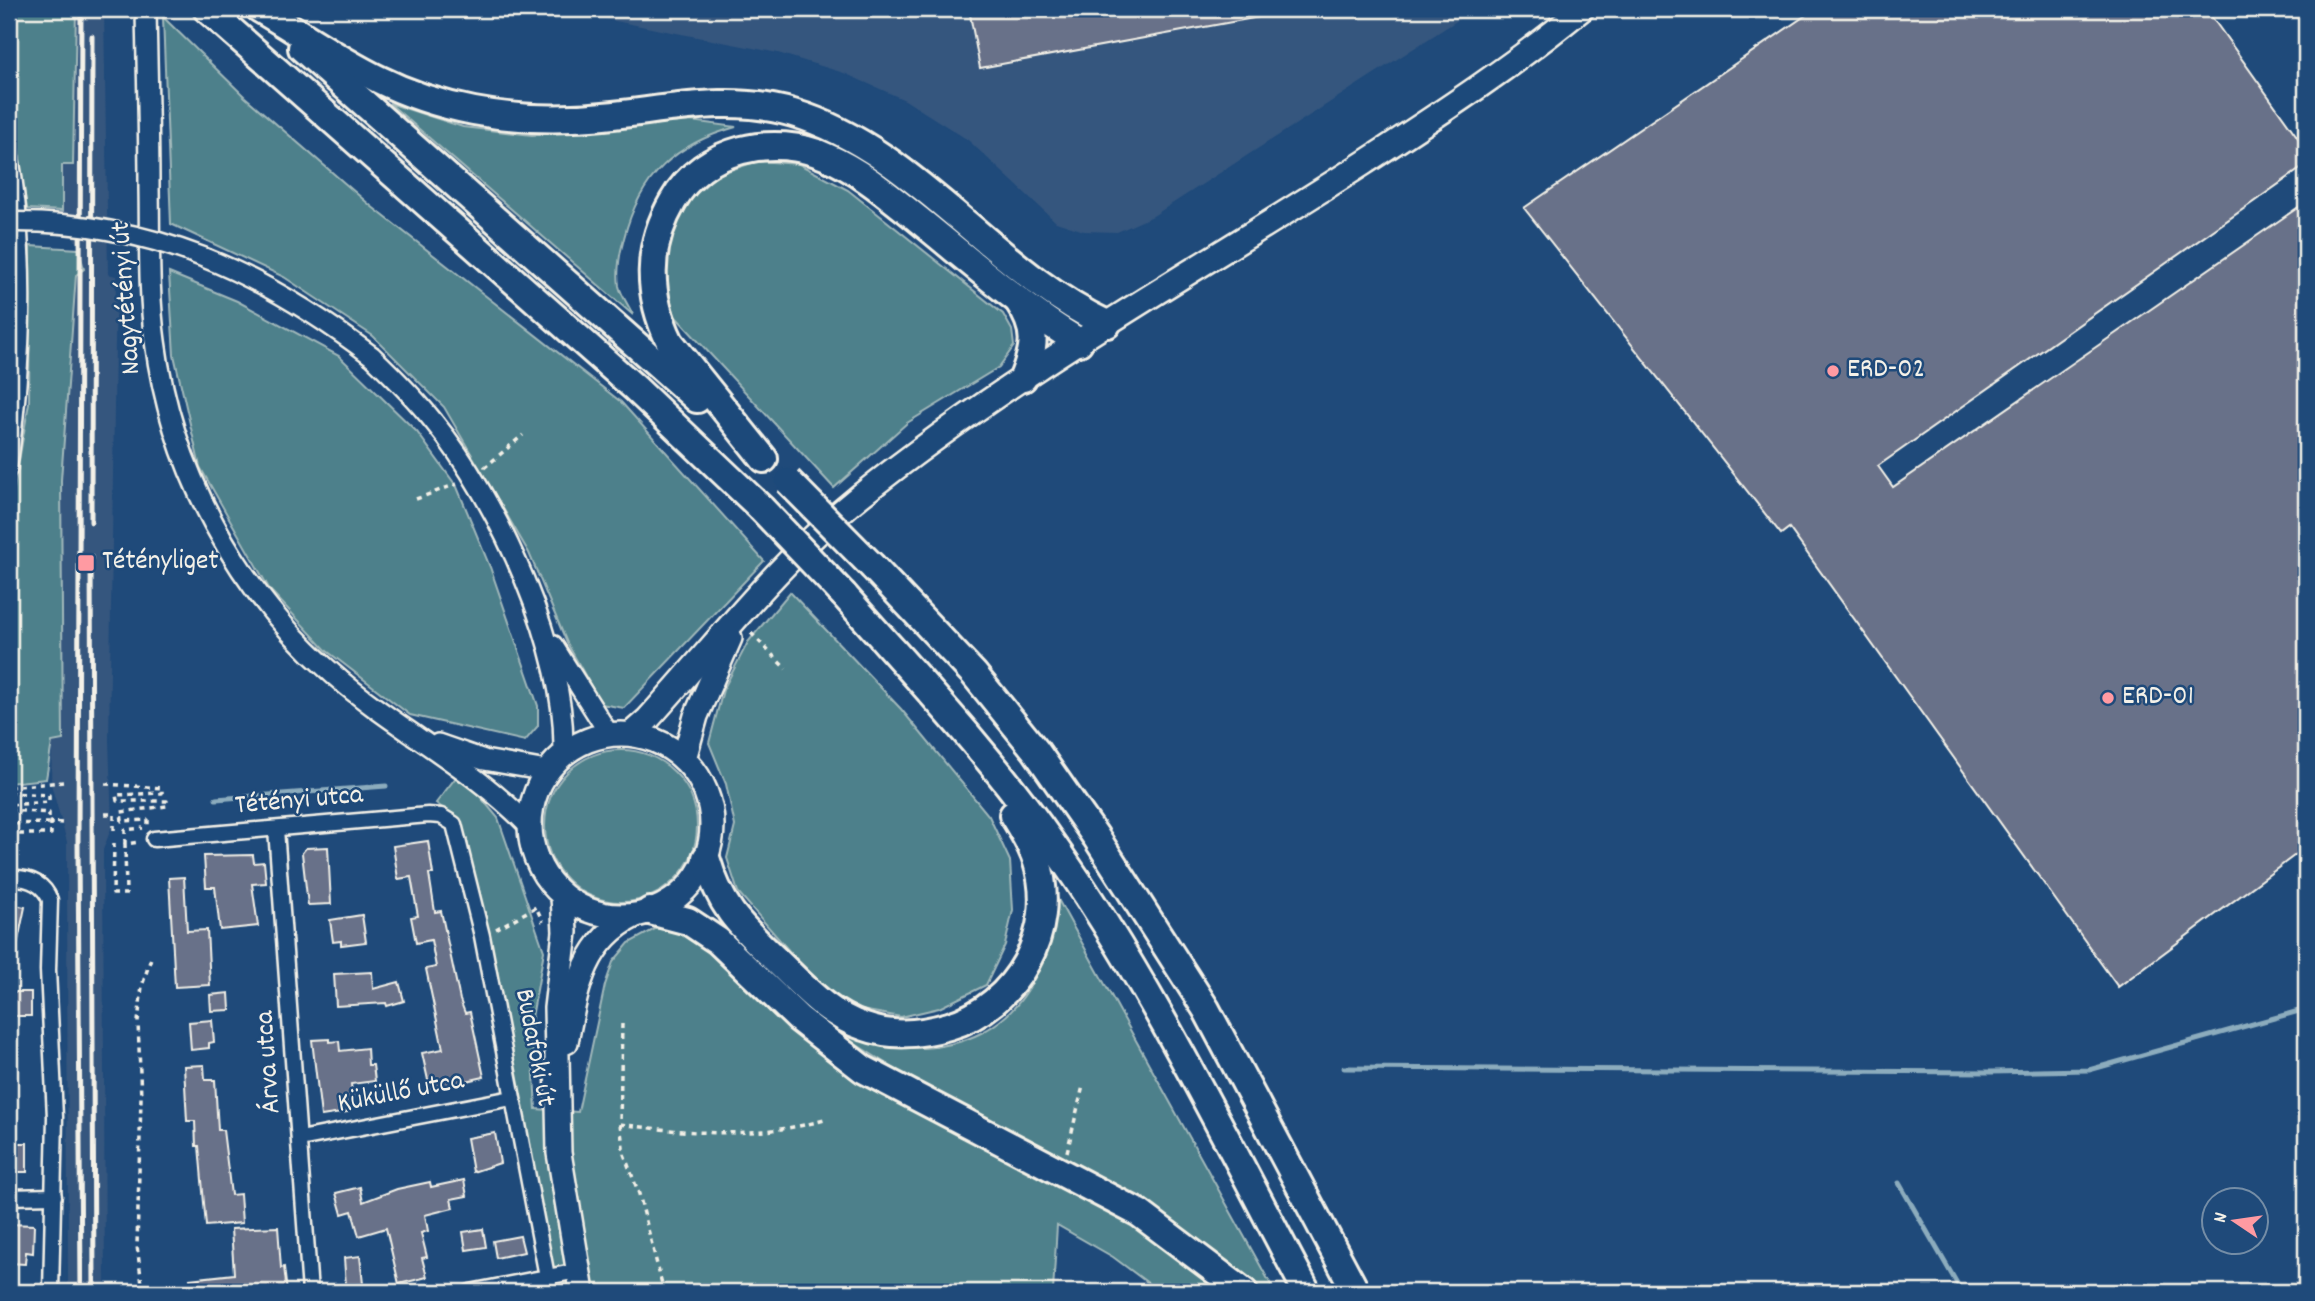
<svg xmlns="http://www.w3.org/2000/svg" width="2315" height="1301" font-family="Dekko,sans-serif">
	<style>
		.built { fill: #35567e }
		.green { fill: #4e808b; stroke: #a1b8ba; stroke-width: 2 }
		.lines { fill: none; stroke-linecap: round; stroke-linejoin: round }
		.stream { stroke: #8cacbd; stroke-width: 5 }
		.building { fill: #687189; stroke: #f4f1e8; stroke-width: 2 }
		.minor-casing { stroke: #f4f1e8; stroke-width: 19 }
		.tertiary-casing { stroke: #f4f1e8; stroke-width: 23 }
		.secondary-casing { stroke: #f4f1e8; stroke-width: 24 }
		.primary-casing { stroke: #f4f1e8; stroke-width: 28 }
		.motorway-casing { stroke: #f4f1e8; stroke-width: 32 }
		.path { stroke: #f4f1e8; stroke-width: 3.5; stroke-dasharray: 5 5; stroke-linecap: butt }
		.minor { stroke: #1f4a7a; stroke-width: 14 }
		.tertiary { stroke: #1f4a7a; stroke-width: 18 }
		.secondary { stroke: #1f4a7a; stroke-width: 19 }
		.primary { stroke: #1f4a7a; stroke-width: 23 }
		.motorway { stroke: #1f4a7a; stroke-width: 26 }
		.rail { stroke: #f4f1e8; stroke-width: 5 }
		.tertiary-bridge-casing { stroke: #f4f1e8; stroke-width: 23; stroke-linecap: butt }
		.motorway-bridge-casing { stroke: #f4f1e8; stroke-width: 32; stroke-linecap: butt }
		.tertiary-bridge { stroke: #1f4a7a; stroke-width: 18 }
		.motorway-bridge { stroke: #1f4a7a; stroke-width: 26 }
		.poi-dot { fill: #ff9aa2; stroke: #1f4a7a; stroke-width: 2.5 }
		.labels { text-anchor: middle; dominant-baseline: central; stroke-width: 5; stroke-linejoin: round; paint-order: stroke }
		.street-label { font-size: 28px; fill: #f4f1e8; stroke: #1f4a7a }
		.poi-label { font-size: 28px; fill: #f4f1e8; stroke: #1f4a7a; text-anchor: start }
	</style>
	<rect width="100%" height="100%" fill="#1f4a7a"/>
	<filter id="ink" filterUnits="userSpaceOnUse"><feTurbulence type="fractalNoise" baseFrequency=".0143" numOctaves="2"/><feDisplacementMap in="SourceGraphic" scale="14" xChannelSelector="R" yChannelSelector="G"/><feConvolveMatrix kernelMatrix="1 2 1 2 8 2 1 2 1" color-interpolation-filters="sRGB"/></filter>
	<g filter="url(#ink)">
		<g class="built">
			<polygon points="76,9 104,9 108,274 116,276 109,740 112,826 103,850 105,1292 68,1292 67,842 51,784 52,741 63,740 61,480 76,274 83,269 79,249 62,211 62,165 73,164"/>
			<polygon points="554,9 1475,9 1153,216 1117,232 1084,231 1056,222 968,140 905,100 844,73 778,53"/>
		</g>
		<g class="green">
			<polygon points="9,9 76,9 73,165 62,165 62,211 27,209 9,96"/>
			<polygon points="163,17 245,97 371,206 621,402 764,561 624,708 601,704 567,643 529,553 444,407 373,336 284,277 171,224"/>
			<path d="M389,103L463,127L532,135L691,121L736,127C675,144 640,176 624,238C620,252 617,271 619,286C621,295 629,306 633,315Z"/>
			<polygon points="758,161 799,164 848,190 1003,314 1012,330 1014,346 999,367 907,423 834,488 675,316 662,268 666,233 686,203 718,174"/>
			<polygon points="9,238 13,330 9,368"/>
			<polygon points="30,246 79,249 84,269 76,275 61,480 63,740 52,742 46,779 9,783 9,518 29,403"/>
			<polygon points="169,273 237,301 339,356 417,432 457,487 490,567 538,706 538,726 525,741 410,715 327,651 270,590 200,467 174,355"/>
			<polygon points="790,592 901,709 989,816 1010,861 1013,910 1005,945 986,985 939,1008 901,1017 850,1008 804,968 738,892 727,858 735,826 726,784 709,743 723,690 748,642"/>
			<circle cx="621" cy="826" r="76"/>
			<polygon points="457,776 478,794 498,818 544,951 531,1023 536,1109 578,1112 605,985 613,962 629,943 655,929 678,928 699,938 761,996 1143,1225 1227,1292 1160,1292 1113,1257 1057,1225 1053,1292 556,1292 467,840 461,823 436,803"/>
			<path d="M1055,894L1275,1292H1262L1245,1274L1155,1210L1048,1149L920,1085L838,1033C853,1038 869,1044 884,1046C957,1056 1018,1030 1043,958C1050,939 1052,915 1055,894Z"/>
		</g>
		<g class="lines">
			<g class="stream">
				<polyline points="216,799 386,786"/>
				<polyline points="1344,1068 1991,1072 2089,1070 2306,1009"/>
				<polyline points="1899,1183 1962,1292"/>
			</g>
		</g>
		<g class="building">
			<polygon points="969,9 1264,9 1265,16 980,68"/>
			<polygon points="1815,9 2206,9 2306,149 2306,165 1878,466 1893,487 2306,202 2306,847 2118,987 1789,528 1781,534 1524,208"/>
			<polygon points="428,841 433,874 429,874 435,912 441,911 460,1000 465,1013 470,1012 484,1077 430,1089 422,1053 443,1049 426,969 436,967 431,940 416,943 411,917 418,916 411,877 398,879 393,846"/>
			<polygon points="328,847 331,904 308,905 302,853 306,848"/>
			<polygon points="253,855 254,863 264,862 266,883 252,884 258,926 220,930 215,887 206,887 204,856"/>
			<polygon points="184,877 187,931 207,930 210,985 175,987 169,878"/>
			<polygon points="9,904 25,907 15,955 9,954"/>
			<polygon points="362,915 366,942 341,945 341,941 333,942 330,920"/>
			<polygon points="372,972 373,989 399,982 404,1001 387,1006 386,1003 336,1006 334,974"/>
			<rect x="11" y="992" width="20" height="24"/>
			<polygon points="229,993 230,1010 211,1011 210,995"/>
			<polygon points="212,1020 214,1042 209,1043 209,1048 191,1050 189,1022"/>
			<polygon points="330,1039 330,1042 339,1041 340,1051 367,1048 368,1065 373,1065 375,1081 351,1084 354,1107 348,1107 348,1112 321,1116 312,1040"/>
			<polygon points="204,1065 205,1080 215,1080 218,1130 223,1130 231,1195 240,1194 242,1223 206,1226 199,1146 196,1146 195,1121 187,1121 184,1066"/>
			<polygon points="495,1133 500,1163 473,1172 467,1138"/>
			<rect x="9" y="1143" width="18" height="29"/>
			<polygon points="464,1180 467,1196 451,1199 453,1208 425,1215 428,1231 421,1233 427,1257 422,1258 427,1277 399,1284 386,1228 359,1236 352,1211 342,1214 336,1193 360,1187 363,1202 397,1189 430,1182 431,1187"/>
			<polygon points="9,1224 34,1225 33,1253 26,1252 25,1264 9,1263"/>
			<polygon points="278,1227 281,1268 284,1267 287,1292 259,1292 259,1288 192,1292 190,1279 234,1274 231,1229"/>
			<polygon points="483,1229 486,1247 466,1250 463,1232"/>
			<polygon points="520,1236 524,1252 496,1258 493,1241"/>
			<polygon points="360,1256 363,1284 346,1286 344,1258"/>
		</g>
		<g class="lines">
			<g class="minor-casing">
				<g id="minor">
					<path d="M9,145C29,253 24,362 9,470"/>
					<polyline points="276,829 310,1292"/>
					<polyline points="154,839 428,815 441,816 454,824 482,936 550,1292"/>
					<path d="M9,878C27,877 43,882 50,900L48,970L55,1117L51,1292"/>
					<polyline points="300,1139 512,1098"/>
					<polyline points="9,1197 54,1196"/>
					<polyline points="470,1292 578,1271"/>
				</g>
			</g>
			<g class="tertiary-casing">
				<g id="tertiary">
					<path d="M372,356C394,377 415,398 434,422C497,498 569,655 563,754"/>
					<polyline points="553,645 609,734"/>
				</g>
			</g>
			<g class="secondary-casing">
				<g id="secondary">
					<path d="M146,9C147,69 149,129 149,188C150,240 148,290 155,341C171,468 237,591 333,674C395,729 472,766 529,826"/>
					<polyline points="438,744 484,760 547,771"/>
				</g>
			</g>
			<g class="primary-casing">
				<g id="primary">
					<circle cx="621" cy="825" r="91"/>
					<path d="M631,734L648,719C716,644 780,560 860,496C1017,370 1195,272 1364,163C1439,114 1513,66 1582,9"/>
					<polyline points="684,759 696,716 730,638"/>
					<polyline points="563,896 565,932 556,1008 559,1153 582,1292"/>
					<path d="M566,1042C576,991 583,941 634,916"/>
				</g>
			</g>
			<g class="motorway-casing">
				<g id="motorway">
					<polyline points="207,9 635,388 761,508"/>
					<path d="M260,9C299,32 337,59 378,79C438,109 507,121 573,118C647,116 720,91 793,113C915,149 994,272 1107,324"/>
					<polyline points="302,48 697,399"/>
					<path d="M1019,302C1038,331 1035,347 1023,378"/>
					<path d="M764,459L670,342C647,295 646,247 673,201C703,148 774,133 827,157C862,172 890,197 919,220C971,262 1021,307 1079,342"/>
					<polyline points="873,567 974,674 1036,751 1096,837 1206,1009 1356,1292"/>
					<path d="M844,595C915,676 990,754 1051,842C1151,983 1226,1140 1307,1292"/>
					<path d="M706,858C721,909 740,925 777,961C805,988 827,1014 865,1027C892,1037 922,1034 949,1026C1016,1006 1059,931 1037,862C1032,845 1022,830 1013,815"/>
					<polyline points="650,911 688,921 718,941 799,1019 863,1069 1139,1213 1244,1292"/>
				</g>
			</g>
			<g class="path">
				<polyline points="484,468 523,435"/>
				<polyline points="416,499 457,484"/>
				<polyline points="751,633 786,669"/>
				<polyline points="105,784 162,788 162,793 116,795 117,801 167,801 167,806 121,812 122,821 148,820 148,825"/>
				<polyline points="9,787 63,782"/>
				<polyline points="9,793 49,795 49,802 9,805"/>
				<polyline points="9,810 49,813 49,823 9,824"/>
				<polyline points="105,814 114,814 114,834"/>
				<polyline points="9,834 51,834 51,822 63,823"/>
				<polyline points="114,843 113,894 126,894 125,844 139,842"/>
				<polyline points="125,844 125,830 143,828"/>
				<polyline points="496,929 536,907 543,922"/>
				<polyline points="622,1024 620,1124 624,1154 639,1194 662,1284 662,1292"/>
				<path d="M620,1124C691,1134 758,1139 828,1119"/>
				<polyline points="1067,1152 1083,1086"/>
				<polyline points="143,1292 137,1246 141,1098 138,1022 142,986 151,958"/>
			</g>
			<use href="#minor" class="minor"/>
			<use href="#tertiary" class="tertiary"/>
			<use href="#secondary" class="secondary"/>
			<use href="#primary" class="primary"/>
			<use href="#motorway" class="motorway"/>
			<g class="rail">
				<polyline points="91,522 92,36"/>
				<polyline points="91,557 94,1292"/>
				<polyline points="81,1292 78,842 81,9"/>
			</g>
			<g class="tertiary-bridge-casing">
				<path id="tertiary-bridge" d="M9,222C150,220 262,272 372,356"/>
			</g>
			<g class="motorway-bridge-casing">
				<g id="motorway-bridge">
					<polyline points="788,481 873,567"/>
					<polyline points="761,508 844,595"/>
				</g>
			</g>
			<use href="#tertiary-bridge" class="tertiary-bridge"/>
			<use href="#motorway-bridge" class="motorway-bridge"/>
		</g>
	</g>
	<g class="poi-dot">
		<circle cx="1833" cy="371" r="7"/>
		<rect x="77" y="554" width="18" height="18" rx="3.5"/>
		<circle cx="2108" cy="698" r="7"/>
	</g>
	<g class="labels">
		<g class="street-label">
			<text transform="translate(128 298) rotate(-94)">Nagytétényi út</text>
			<text transform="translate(299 802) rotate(-5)">Tétényi utca</text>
			<text transform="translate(533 1048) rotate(79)">Budafoki út</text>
			<text transform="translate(270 1062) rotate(-94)">Árva utca</text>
			<text transform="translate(401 1094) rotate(-11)">Küküllő utca</text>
		</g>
		<g class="poi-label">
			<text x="1847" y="371">ERD-02</text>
			<text x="102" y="563">Tétényliget</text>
			<text x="2122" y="698">ERD-01</text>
		</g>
	</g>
	<rect width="2315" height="1301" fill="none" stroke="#1f4a7a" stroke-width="35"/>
	<rect x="18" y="18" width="2280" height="1266" fill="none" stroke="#f4f1e8" stroke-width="2.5" filter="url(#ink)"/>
	<g transform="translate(2235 1221) rotate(283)"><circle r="33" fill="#1f4a7a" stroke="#748da6" stroke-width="2"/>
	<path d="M0-5L12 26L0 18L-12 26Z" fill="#ff9aa2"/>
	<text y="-10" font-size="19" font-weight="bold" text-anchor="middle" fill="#f4f1e8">N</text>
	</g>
</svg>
